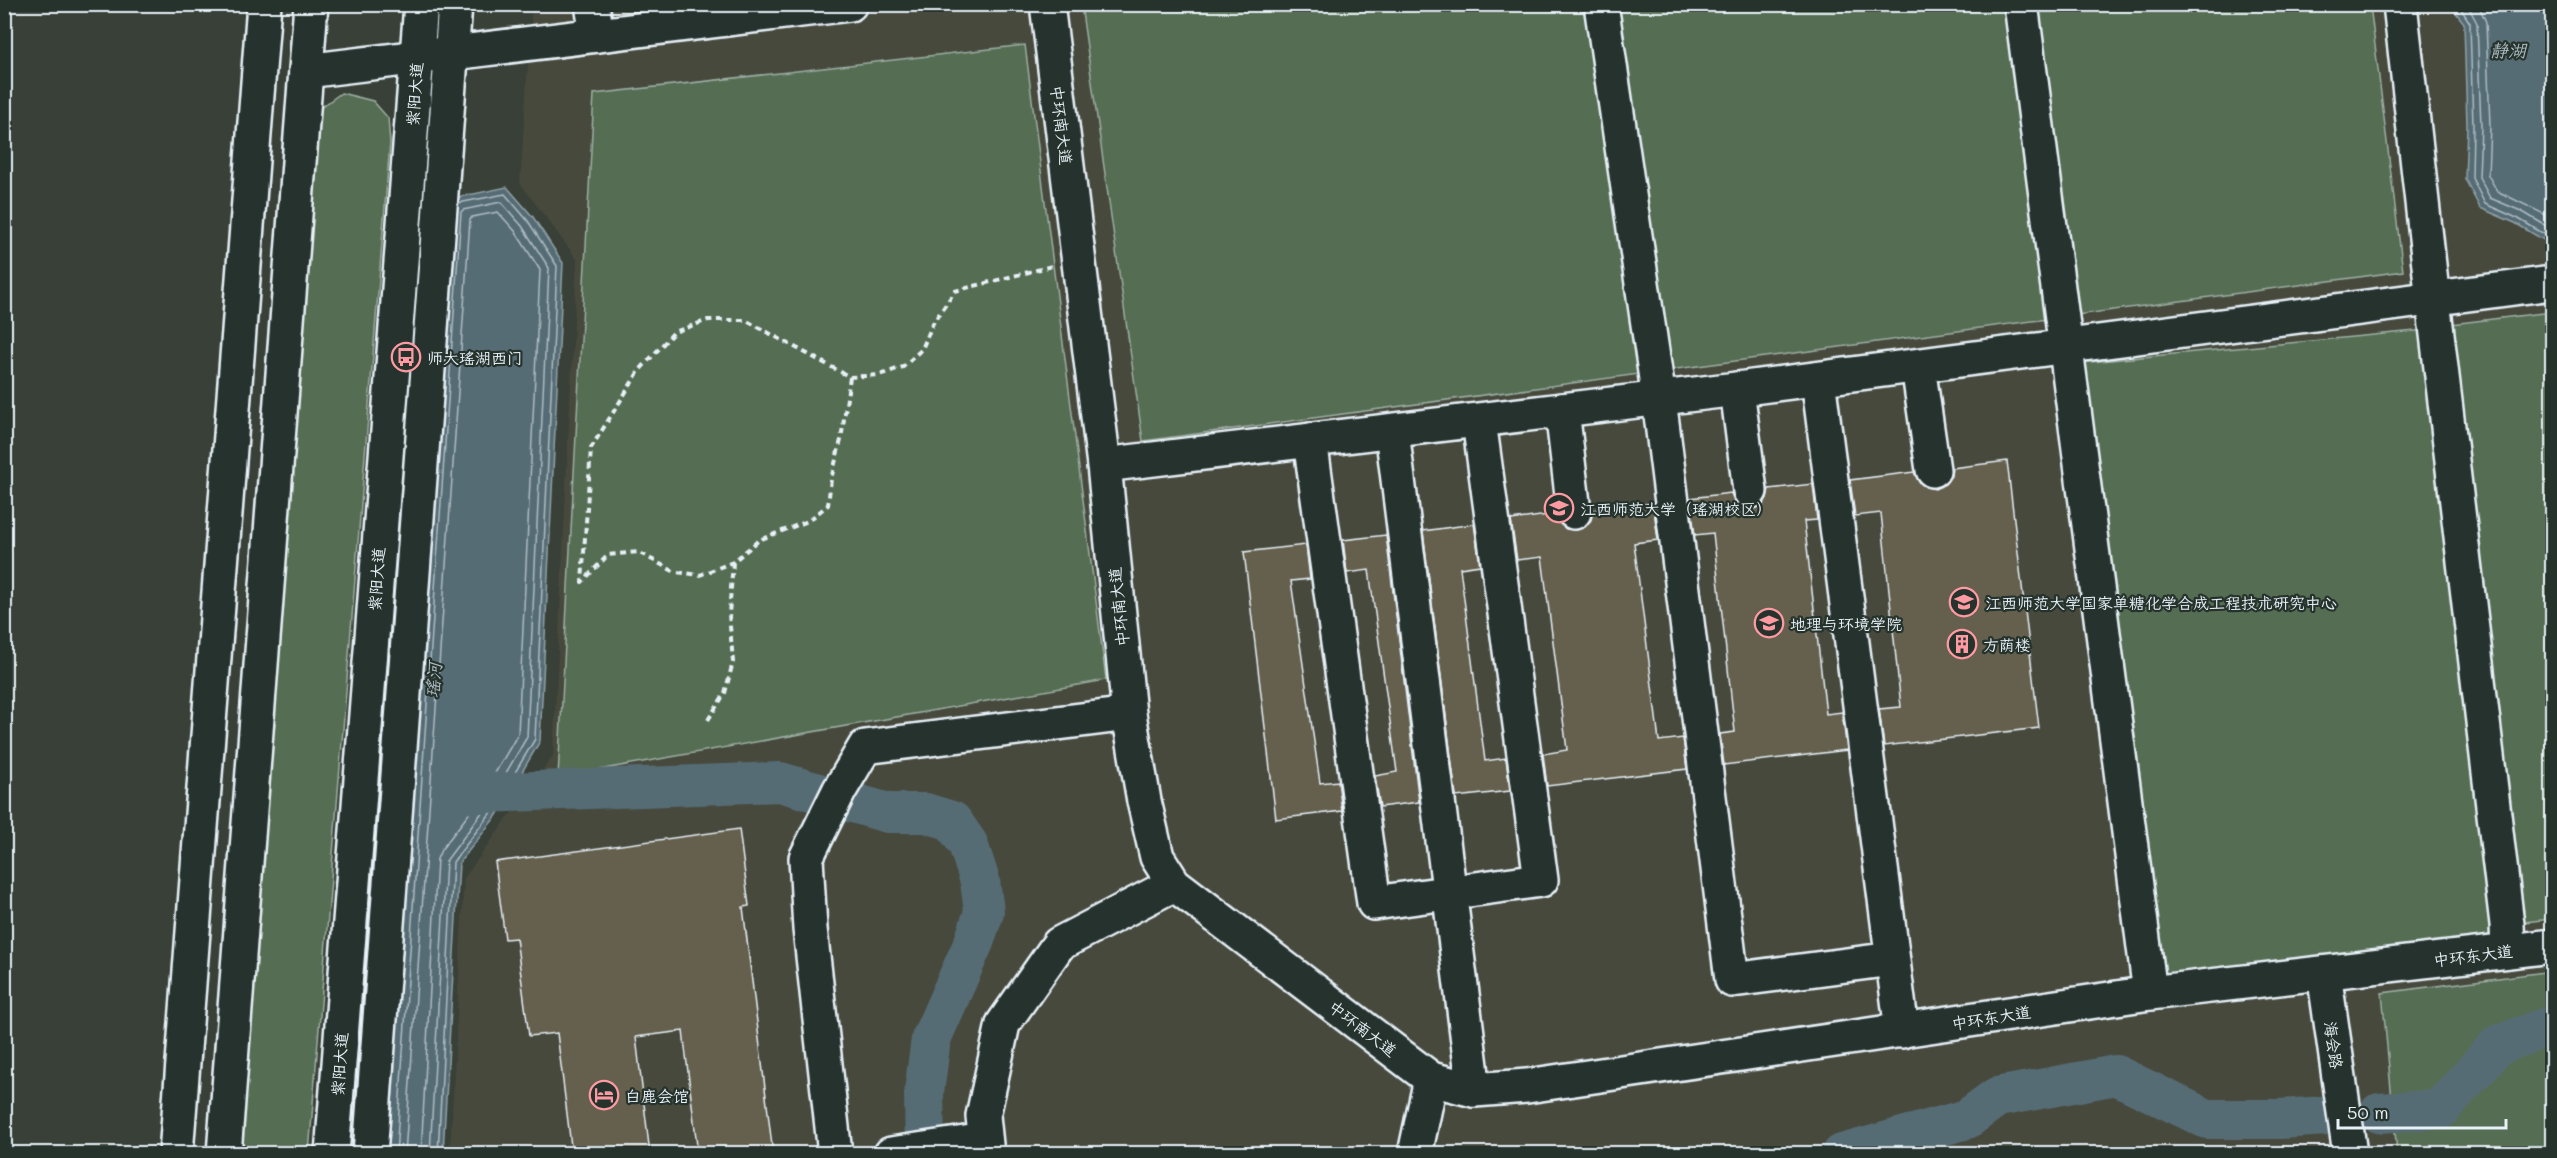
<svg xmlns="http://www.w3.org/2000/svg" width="2557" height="1158" font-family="Mali,'LXGW WenKai TC',sans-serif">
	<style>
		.built { fill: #464a3e }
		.green { fill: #556d52; stroke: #9eafa5; stroke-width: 1.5 }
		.water { fill: #566c74; stroke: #90a1a9; stroke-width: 1.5 }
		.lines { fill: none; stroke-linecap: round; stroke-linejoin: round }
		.shore { stroke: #aebcc3; stroke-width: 1.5 }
		.river { stroke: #566c74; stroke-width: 40 }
		.building { fill: #65604e; stroke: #e8f1f8; stroke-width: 1.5 }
		.minor-casing { stroke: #e8f1f8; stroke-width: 38 }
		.major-casing { stroke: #e8f1f8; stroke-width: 38 }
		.highway-casing { stroke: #e8f1f8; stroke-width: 38 }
		.path { stroke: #e8f1f8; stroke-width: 4; stroke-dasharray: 6 4.5; stroke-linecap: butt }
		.minor { stroke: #26332d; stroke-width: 33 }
		.major { stroke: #26332d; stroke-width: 33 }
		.highway { stroke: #26332d; stroke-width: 33 }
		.labels { text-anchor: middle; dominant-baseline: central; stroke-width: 4.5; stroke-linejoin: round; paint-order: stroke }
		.street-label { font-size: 16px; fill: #e8f1f8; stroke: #26332d }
		.poi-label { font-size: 16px; fill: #e8f1f8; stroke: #26332d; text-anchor: start }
		.water-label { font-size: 18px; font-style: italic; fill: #aebcc3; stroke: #26332d }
	</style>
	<rect width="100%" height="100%" fill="#394037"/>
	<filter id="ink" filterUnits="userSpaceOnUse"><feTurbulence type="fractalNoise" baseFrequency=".0167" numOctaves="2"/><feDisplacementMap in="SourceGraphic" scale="12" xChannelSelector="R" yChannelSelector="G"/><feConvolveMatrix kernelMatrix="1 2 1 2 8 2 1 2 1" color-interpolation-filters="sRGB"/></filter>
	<g filter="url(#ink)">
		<polygon class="built" points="532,5 2552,5 2552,1153 450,1154 464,878 553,756 577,259 520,183"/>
		<g class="green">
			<polygon points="1081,5 2370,5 2403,271 1143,441"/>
			<polygon points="1025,45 1106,680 558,777 594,94"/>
			<polygon points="341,93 373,101 388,118 390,143 309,1153 241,1154 319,109"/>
			<polygon points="2552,312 2552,919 2507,924 2508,951 2150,993 2069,364 2437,329 2443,325"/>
			<polygon points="2552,971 2552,1153 2397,1153 2382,993"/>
		</g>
		<g class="water">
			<polygon points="2450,5 2552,5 2552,240 2547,242 2515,223 2480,208 2465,179 2467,126 2464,23"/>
			<polygon points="507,187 533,217 563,263 540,741 497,815 459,863 443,1153 382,1154 449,199"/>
		</g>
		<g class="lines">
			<g class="shore">
				<polyline points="2458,4 2470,23 2473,126 2472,178 2485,204 2517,218 2546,235 2552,235"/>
				<polyline points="2467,4 2477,23 2481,126 2479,177 2490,198 2521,211 2548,227 2552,227"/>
				<polyline points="2478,4 2486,22 2490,126 2488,175 2497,191 2552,218"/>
				<polyline points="388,1154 393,1088"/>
				<polyline points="396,1154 461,212 463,210 501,202 522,226 549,268 527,737 486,807 446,861 430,1154"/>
				<polyline points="405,1154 470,220 472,217 498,212 515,231 540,270 518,734 478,802 441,850 437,859 421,1154"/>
				<polyline points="438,1154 453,862 492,811 535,739 557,266 528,221 505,194 458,203"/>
			</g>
			<g class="river">
				<polyline points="454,794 780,782 888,813 926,813 952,821 968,844 980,881 984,912 974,942 931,1039 924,1092 925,1154"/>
				<polyline points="2379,1113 2440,1109 2498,1045 2552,1025"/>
				<polyline points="1842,1154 1967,1119 1997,1097 2116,1075 2207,1119 2280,1119 2342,1115"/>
			</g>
		</g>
		<g class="building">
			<polygon points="2007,461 2039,728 1884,746 1879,709 1901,707 1881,513 1855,516 1850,480 1914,472 1919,482 1926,487 1935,489 1945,484 1951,476 1952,468"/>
			<polygon points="1813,484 1817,520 1804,521 1826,714 1842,712 1847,750 1724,765 1720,734 1735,732 1713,533 1695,535 1690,498 1731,493 1735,503 1743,508 1752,510 1762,506 1767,498 1769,489"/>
			<polygon points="1653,503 1658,540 1634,543 1659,741 1683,738 1687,769 1547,786 1543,754 1567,750 1542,557 1517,560 1511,520 1555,514 1559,523 1566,529 1577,530 1585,527 1591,520 1593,510"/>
			<polygon points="1474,524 1480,565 1460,568 1485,761 1506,758 1510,791 1456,797 1423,531"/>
			<polygon points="1386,535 1419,802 1380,807 1375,776 1397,772 1369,570 1347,573 1343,540"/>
			<polygon points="1306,545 1310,579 1291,581 1320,783 1338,781 1342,811 1276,819 1244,552"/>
			<polygon points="739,829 749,906 743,907 773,1154 698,1154 683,1031 636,1037 650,1154 572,1154 557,1033 529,1036 516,938 505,939 495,862"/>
		</g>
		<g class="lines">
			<g class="minor-casing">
				<g id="minor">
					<polyline points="592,4 597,35"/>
					<polyline points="1047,4 1104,465 1129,714 1144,801 1157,857 1174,884 1431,1079 1474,1090 1527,1086 2150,993 2552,946"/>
					<polyline points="1601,4 1659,399 1732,980 1892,959"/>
					<polyline points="2021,4 2150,993"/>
					<path d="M2400,4C2433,311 2470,618 2507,924L2508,951"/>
					<polyline points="306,71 850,4"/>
					<polyline points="1918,366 1933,470"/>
					<polyline points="1818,379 1902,1031"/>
					<polyline points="1737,389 1750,491"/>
					<polyline points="1562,410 1574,512"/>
					<polyline points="1392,431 1474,1090"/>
					<polyline points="1310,440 1374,903 1541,880 1479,421"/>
					<polyline points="1104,465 1737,389 2552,283"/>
					<polyline points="2324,973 2350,1154"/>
					<polyline points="835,1154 810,929 806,858 839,791 865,747 1129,714"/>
					<polyline points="891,1154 985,1140"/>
					<polyline points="987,1154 983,1116 1003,1024 1059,944 1174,884"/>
					<polyline points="1415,1154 1431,1079"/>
				</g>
			</g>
			<g class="major-casing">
				<g id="major">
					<polyline points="176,1154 264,4"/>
					<polyline points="370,1154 455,4"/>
				</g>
			</g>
			<g class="highway-casing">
				<g id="highway">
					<polyline points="224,1154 311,4"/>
					<polyline points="332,1154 421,4"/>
				</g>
			</g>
			<g class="path">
				<polyline points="850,377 841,440 831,479 828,505 808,521 759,540 733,562 700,575 675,572 638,552 608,555 582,582 591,448 639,371 674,332 708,320 745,320 850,377 879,375 903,367 922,349 933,323 955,291 1052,266"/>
				<polyline points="708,720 725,693 733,662 729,614 733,562"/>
			</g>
			<use href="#minor" class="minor"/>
			<use href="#major" class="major"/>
			<use href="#highway" class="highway"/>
		</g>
	</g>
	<defs>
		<g id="bus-ring" transform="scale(1.5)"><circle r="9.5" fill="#26332d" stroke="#ff9aa2" stroke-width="1.5"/><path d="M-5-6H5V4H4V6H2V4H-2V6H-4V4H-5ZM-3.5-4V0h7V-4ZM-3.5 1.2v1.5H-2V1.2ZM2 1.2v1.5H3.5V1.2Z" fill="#ff9aa2"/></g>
		<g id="university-ring" transform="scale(1.5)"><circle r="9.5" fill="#26332d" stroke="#ff9aa2" stroke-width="1.5"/><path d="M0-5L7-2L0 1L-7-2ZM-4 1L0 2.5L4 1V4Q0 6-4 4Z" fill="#ff9aa2"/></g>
		<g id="building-ring" transform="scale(1.5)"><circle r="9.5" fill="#26332d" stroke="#ff9aa2" stroke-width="1.5"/><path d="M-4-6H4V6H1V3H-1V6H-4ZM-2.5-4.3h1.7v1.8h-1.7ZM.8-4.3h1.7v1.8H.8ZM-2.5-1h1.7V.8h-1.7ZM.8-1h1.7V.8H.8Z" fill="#ff9aa2"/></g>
		<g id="hotel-ring" transform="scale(1.5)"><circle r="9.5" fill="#26332d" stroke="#ff9aa2" stroke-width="1.5"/><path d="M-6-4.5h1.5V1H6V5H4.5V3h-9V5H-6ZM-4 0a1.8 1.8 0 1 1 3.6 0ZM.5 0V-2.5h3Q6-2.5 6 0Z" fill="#ff9aa2"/></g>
	</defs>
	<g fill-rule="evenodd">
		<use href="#bus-ring" x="406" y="357"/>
		<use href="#university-ring" x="1559" y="508"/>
		<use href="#university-ring" x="1964" y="602"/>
		<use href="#university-ring" x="1769" y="623"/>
		<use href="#building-ring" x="1962" y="644"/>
		<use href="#hotel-ring" x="604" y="1095"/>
	</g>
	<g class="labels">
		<g class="street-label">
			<text transform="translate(414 94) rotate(-86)">紫阳大道</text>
			<text transform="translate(1062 125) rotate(83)">中环南大道</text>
			<text transform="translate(376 579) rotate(-86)">紫阳大道</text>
			<text transform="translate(1118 607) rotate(-96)">中环南大道</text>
			<text transform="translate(2473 955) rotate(-7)">中环东大道</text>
			<text transform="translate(1991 1017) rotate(-9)">中环东大道</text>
			<text transform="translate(1363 1028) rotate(37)">中环南大道</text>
			<text transform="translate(2334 1045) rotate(82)">海会路</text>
			<text transform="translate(339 1064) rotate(-86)">紫阳大道</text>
		</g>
		<g class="poi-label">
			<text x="427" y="357">师大瑶湖西门</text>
			<text x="1580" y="508">江西师范大学（瑶湖校区）</text>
			<text x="1985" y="602">江西师范大学国家单糖化学合成工程技术研究中心</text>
			<text x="1790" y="623">地理与环境学院</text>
			<text x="1983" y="644">方荫楼</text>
			<text x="625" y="1095">白鹿会馆</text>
		</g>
		<g class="water-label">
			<text x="2508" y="50">静湖</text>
			<text transform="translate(433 680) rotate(-86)">瑶河</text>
		</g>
	</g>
	<rect width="2557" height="1158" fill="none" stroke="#26332d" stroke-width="24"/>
	<rect x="12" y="12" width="2533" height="1134" fill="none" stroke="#e8f1f8" stroke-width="2" filter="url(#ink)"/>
	<path d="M2338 1119v9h168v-9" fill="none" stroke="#e8f1f8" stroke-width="3"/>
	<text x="2347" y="1119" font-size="18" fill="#e8f1f8" stroke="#26332d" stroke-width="4.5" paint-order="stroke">50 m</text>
</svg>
